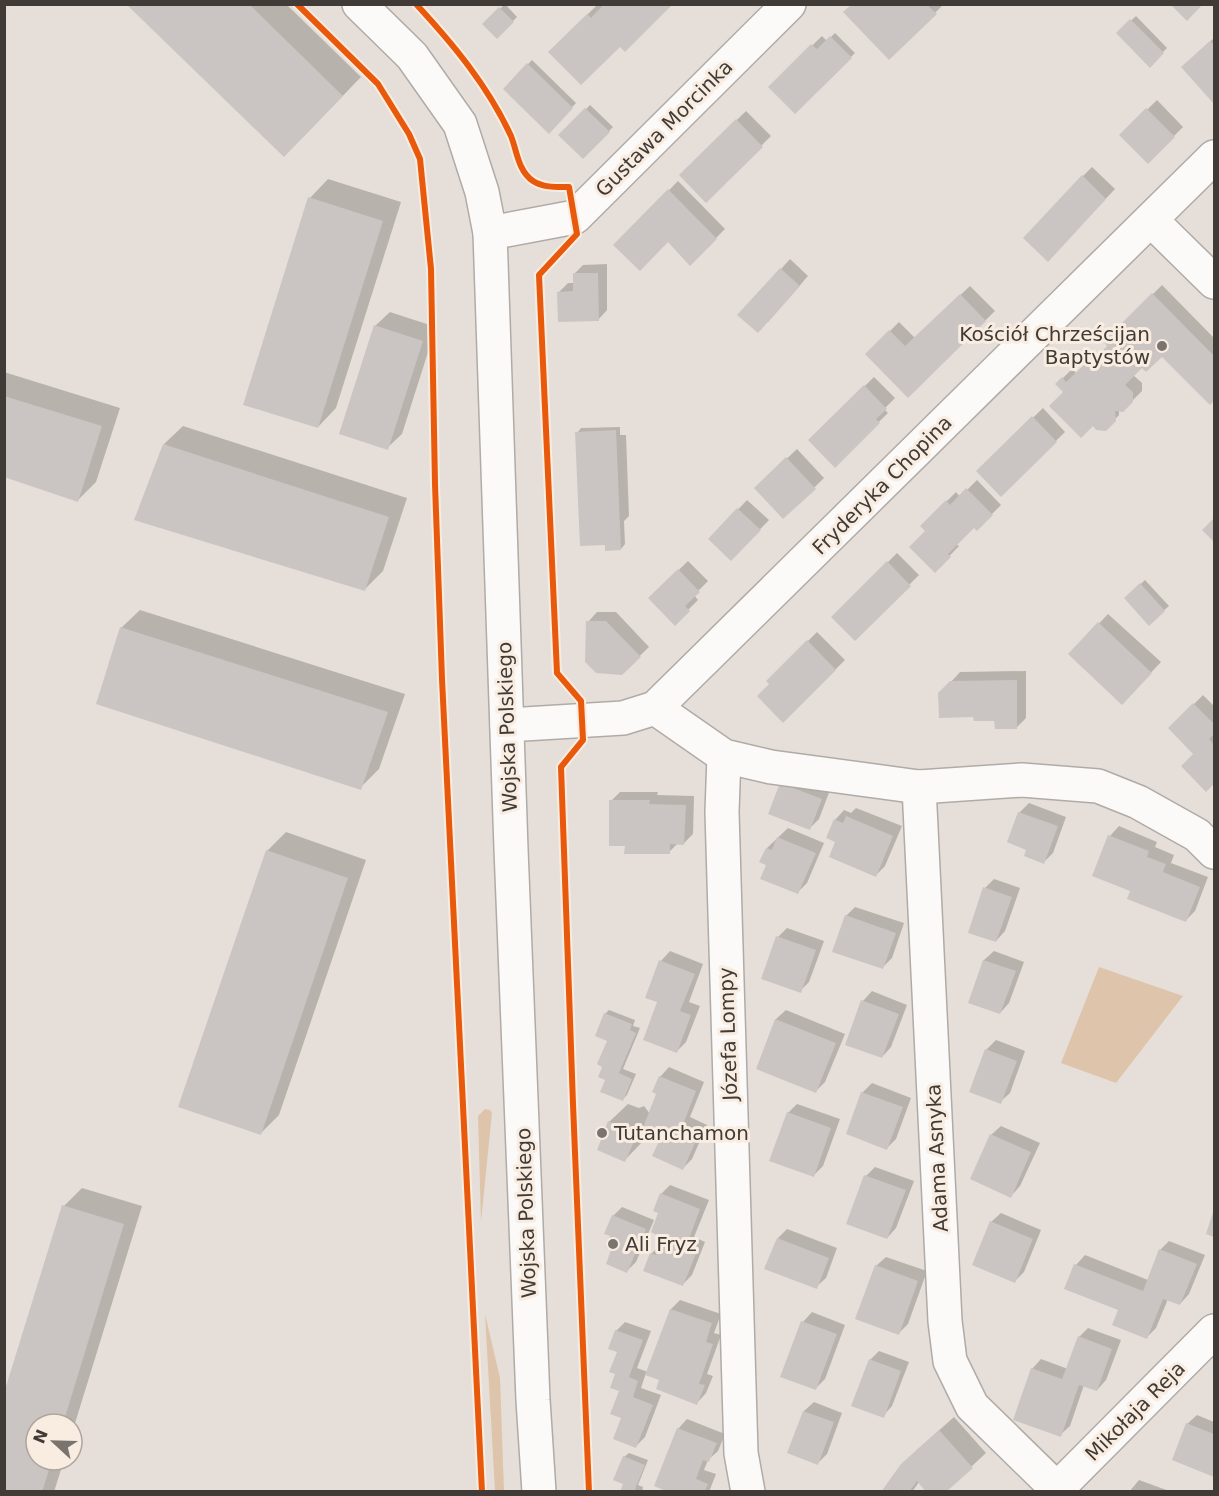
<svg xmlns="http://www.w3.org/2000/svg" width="1219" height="1496" font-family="'DejaVu Sans',sans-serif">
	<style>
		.green { fill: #dec4aa }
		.shadow { fill: #0003 }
		.building { fill: #cac5c2 }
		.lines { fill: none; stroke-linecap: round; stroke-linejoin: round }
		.minor-casing { stroke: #b0aba6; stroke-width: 36 }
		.minor { stroke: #fbfaf9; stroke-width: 33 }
		.cycleway-casing { stroke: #f9ece1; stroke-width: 10 }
		.cycleway { stroke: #e8590c; stroke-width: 6 }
		.poi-dot { fill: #7a746f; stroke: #f9ece1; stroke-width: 2 }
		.labels { text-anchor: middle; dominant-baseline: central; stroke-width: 6; stroke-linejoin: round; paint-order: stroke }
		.street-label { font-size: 20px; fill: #403b36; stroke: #f9ece1 }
		.poi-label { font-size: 20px; fill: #403b36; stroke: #f9ece1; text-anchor: start }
	</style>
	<rect width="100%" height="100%" fill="#e6dfd9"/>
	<g class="green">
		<polygon points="1099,967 1183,996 1116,1083 1061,1063"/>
		<polygon points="485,1109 490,1110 492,1113 481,1222 478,1116"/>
		<polygon points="485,1314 500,1378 504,1491 495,1491"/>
	</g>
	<g class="shadow">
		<polygon points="128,4 286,4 361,77 303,137"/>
		<polygon points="505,4 517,17 497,37 484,24"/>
		<polygon points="598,4 670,4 620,45 550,52"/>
		<polygon points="853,4 944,4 889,58 845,12"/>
		<polygon points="1136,16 1167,48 1150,65 1118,33"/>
		<polygon points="835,33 855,53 795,112 770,87 822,36 827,41"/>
		<polygon points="1214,38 1214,101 1192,58"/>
		<polygon points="532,60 576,103 549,132 505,89"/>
		<polygon points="1157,100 1183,127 1148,162 1121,135"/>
		<polygon points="590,105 613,127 583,157 561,135"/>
		<polygon points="746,111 771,136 706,201 681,175"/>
		<polygon points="1092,167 1115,189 1057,250 1083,176"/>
		<polygon points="328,179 401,202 336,408 318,427 310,198"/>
		<polygon points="678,181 725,229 690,264 668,240 615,245"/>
		<polygon points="790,259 808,276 768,322 740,315"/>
		<polygon points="607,264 607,310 598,320 559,292 568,283 574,283 574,274 583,265"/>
		<polygon points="1162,285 1214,338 1214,399 1210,403 1162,355 1142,366 1133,375 1142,383 1142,391 1122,411 1119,410 1119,415 1105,430 1057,384 1072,369 1077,374 1097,354 1100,356 1110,346 1111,336"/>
		<polygon points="970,286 995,311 908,396 867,354 899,322 915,338"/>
		<polygon points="390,312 436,327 402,434 387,448 375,326"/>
		<polygon points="4,372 120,408 96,482 78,500 4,476"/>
		<polygon points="874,377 895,398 884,409 888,413 835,465 810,440"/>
		<polygon points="1043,408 1065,432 1001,495 978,471"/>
		<polygon points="183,426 407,498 383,571 365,589 164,444"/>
		<polygon points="620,427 620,435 626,435 629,516 624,521 625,544 621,549 577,433 581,428"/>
		<polygon points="797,449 824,478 784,517 756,488"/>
		<polygon points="977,480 1001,505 977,529 974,526 956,544 959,546 935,571 927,531 922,526 956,492 960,497"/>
		<polygon points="747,500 769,520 731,559 710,539"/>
		<polygon points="897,553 919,575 855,639 833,617"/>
		<polygon points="688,561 708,581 694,595 698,600 675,623 650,598"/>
		<polygon points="1145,580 1169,606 1149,623 1126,598"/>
		<polygon points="140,610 405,694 379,769 360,788 121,628"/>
		<polygon points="597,612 616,612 649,647 621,674 588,622"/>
		<polygon points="1108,614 1161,662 1122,703 1070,654"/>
		<polygon points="817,632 845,660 783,721 771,684 768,681"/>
		<polygon points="1026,671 1026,718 1017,727 995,719 975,715 940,694 960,672"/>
		<polygon points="1203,695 1214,706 1214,782 1206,790 1195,754 1170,728"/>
		<polygon points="790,774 830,790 819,819 810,828 770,813"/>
		<polygon points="620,792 658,792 657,795 694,796 693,834 684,843 678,843 669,852 626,845 611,801"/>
		<polygon points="1029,803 1066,817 1053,853 1044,862 1028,849 1019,813"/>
		<polygon points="856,808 902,826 885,866 876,875 837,841 835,820 844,810 851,813"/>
		<polygon points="1119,826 1157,842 1155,847 1174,855 1171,863 1208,877 1195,911 1185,921 1110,836"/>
		<polygon points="788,828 824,843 807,883 798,892 768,864 767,848"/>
		<polygon points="286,832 366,860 279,1115 260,1134 267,851"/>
		<polygon points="994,879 1020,888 1005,931 996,941 985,888"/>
		<polygon points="855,907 904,923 892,958 883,967 846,916"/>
		<polygon points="787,928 824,941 809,982 800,991 778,937"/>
		<polygon points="670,951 703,964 689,1002 700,1006 686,1042 677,1051 659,1001 661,961"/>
		<polygon points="994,951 1024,962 1009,1003 1000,1013 970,1002 984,960"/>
		<polygon points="872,991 907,1005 891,1047 882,1057 863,1001"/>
		<polygon points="609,1010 635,1020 633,1026 640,1028 623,1069 636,1074 627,1095 623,1099 607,1079 609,1040 605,1014"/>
		<polygon points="786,1010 845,1034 825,1082 816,1091 758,1068 776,1019"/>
		<polygon points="996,1040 1025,1051 1010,1093 1000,1102 986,1050"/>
		<polygon points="669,1067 704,1082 690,1117 707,1125 692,1159 683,1168 662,1138 654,1134 647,1141 645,1139 625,1160 609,1122 628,1104 639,1108 644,1106 650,1114 658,1094 660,1077"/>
		<polygon points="872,1083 911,1098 896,1139 887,1148 848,1133 863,1092"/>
		<polygon points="797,1104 840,1119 823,1166 814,1175 788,1113"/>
		<polygon points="1001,1126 1040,1143 1020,1186 1011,1196 991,1135"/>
		<polygon points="875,1167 914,1181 896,1228 887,1238 866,1176"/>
		<polygon points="670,1185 709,1200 694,1237 705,1242 692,1275 683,1284 651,1254 661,1244 664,1237 660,1212 661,1194"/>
		<polygon points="82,1188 142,1206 72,1433 72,1424 36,1424 36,1460 64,1460 54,1492 4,1492 64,1206"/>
		<polygon points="622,1207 654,1220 636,1262 627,1271 613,1249 613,1216"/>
		<polygon points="1001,1213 1041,1230 1024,1272 1015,1281 991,1222"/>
		<polygon points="787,1229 837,1248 826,1278 816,1287 778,1238"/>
		<polygon points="1169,1241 1205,1255 1189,1294 1180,1304 1168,1299 1156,1328 1147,1337 1076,1265 1085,1255 1148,1280 1160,1250"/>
		<polygon points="886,1257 927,1271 908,1324 899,1333 876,1266"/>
		<polygon points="680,1300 721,1314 714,1333 721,1335 707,1374 713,1376 706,1393 697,1403 661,1379 646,1373 641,1388 661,1395 645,1437 636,1446 623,1417 617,1374 618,1351 616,1331 625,1322 651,1331 637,1368 648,1372 671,1309"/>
		<polygon points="812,1312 845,1325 825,1379 816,1388 803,1322"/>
		<polygon points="1088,1328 1121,1340 1106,1380 1097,1390 1084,1385 1070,1426 1060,1435 1032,1369 1041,1359 1068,1369 1079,1337"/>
		<polygon points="879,1351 909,1362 892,1406 883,1416 870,1360"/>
		<polygon points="814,1402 842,1413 827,1454 818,1463 789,1452 804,1411"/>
		<polygon points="1197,1415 1214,1422 1214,1476 1173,1460 1187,1424"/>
		<polygon points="954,1417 986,1453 944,1492 919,1482 912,1492 883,1492 917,1450"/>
		<polygon points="687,1419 725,1434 718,1451 708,1460 704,1470 716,1474 709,1492 669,1492 678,1429"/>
		<polygon points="629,1453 648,1460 638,1485 643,1487 642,1492 621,1492 625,1484 624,1457"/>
		<polygon points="1139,1480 1172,1492 1129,1492"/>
	</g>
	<g class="building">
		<polygon points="126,4 249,4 343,96 284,157"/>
		<polygon points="604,4 673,4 625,52 620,47 581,85 548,52 587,14 591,18"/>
		<polygon points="1170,4 1203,4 1187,21"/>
		<polygon points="851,5 927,5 937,14 889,60 843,12"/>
		<polygon points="499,7 514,22 497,39 482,24"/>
		<polygon points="1130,19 1164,53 1150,68 1116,33"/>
		<polygon points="830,36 852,58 795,114 768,87 811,44 817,49"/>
		<polygon points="1210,41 1214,45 1214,104 1181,67"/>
		<polygon points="527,63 573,108 549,134 503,89"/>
		<polygon points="585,108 610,132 583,159 558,135"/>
		<polygon points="1146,108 1175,137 1148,164 1119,135"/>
		<polygon points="736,119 763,147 706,203 679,175"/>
		<polygon points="1082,175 1106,199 1048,262 1023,238"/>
		<polygon points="668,189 717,239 690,266 668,242 640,271 613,245"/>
		<polygon points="308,197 383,221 318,428 243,405"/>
		<polygon points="780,268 800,286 758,333 737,315"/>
		<polygon points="573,273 598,273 599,321 558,322 557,292 573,291"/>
		<polygon points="1152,293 1214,356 1214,401 1210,405 1162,357 1146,372 1142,368 1125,385 1133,392 1133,402 1123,412 1115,411 1116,421 1106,431 1096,430 1093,426 1081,438 1049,406 1063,392 1055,384 1062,377 1066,382 1087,362 1090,364 1107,346 1104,342 1110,335"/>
		<polygon points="960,294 986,321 908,398 865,354 889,330 905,346"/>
		<polygon points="374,325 423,341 388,450 339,434"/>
		<polygon points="864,385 887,409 876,419 880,423 835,468 808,440"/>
		<polygon points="4,396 102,426 78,502 4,477"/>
		<polygon points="1032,416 1057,442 1001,497 976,471"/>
		<polygon points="616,430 621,550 605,551 605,545 580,546 575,432"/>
		<polygon points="163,444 389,517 365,591 134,520"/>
		<polygon points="786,457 816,489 783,519 754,488"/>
		<polygon points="966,488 993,515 977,531 974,528 948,554 951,557 935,573 909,547 925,531 920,526 946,500 950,505"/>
		<polygon points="737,508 761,530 731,561 708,539"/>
		<polygon points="1214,518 1214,542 1202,530"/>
		<polygon points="887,561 911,586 855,641 831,617"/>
		<polygon points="678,569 700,592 685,606 690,611 675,626 648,598"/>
		<polygon points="1140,583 1165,611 1149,626 1124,598"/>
		<polygon points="586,621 606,621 641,657 622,675 596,673 585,662"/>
		<polygon points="1098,622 1152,673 1122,705 1068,654"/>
		<polygon points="120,627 388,712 361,790 96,704"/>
		<polygon points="807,640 836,670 783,723 757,696 769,684 766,681"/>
		<polygon points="1017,680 1017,729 995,729 994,721 974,721 973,717 939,718 938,693 950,681"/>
		<polygon points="1193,703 1214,724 1214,734 1209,739 1214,745 1214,784 1206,792 1181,766 1193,754 1168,728"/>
		<polygon points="780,783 822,799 810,830 768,814"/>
		<polygon points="609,800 650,800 649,804 686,805 684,845 670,844 670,854 624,854 625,846 609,846"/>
		<polygon points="1018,812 1058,826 1044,864 1024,856 1026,850 1007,842"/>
		<polygon points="846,816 893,836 876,877 829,857 835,842 826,838 834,819 843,823"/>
		<polygon points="1108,835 1149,851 1147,857 1166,864 1163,872 1200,887 1186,922 1127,899 1130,891 1092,876"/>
		<polygon points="777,837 816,853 798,894 760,879 766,865 759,862 766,848 772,850"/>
		<polygon points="266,850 348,878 261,1135 178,1107"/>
		<polygon points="983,887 1012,897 996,942 968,933"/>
		<polygon points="845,915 896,933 883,969 832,952"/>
		<polygon points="776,936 816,950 801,993 761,979"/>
		<polygon points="659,960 695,974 680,1011 691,1015 677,1053 643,1040 657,1002 645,998"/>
		<polygon points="983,960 1016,971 1000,1014 968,1003"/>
		<polygon points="861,1000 899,1014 882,1058 845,1045"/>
		<polygon points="604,1013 632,1024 630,1030 636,1033 619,1073 632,1079 623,1101 600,1092 605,1080 598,1077 602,1067 597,1064 607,1041 595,1036"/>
		<polygon points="775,1019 836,1043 816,1093 756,1069"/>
		<polygon points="985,1049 1017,1061 1001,1104 969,1092"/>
		<polygon points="659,1076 696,1091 682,1127 699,1134 683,1170 652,1156 660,1139 651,1135 648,1142 639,1138 656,1094 652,1092"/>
		<polygon points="861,1092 903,1107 887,1150 846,1134"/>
		<polygon points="787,1112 831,1128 814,1177 769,1161"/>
		<polygon points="608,1121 620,1126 626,1124 630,1131 637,1135 625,1162 597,1150"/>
		<polygon points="990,1134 1031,1152 1011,1198 970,1179"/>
		<polygon points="864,1175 906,1190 887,1239 846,1224"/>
		<polygon points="660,1193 700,1209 686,1247 697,1251 683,1286 643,1271 650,1253 656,1255 662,1238 651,1232 658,1213 653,1211"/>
		<polygon points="62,1205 124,1224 63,1424 36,1424 36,1460 52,1460 42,1492 4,1492 4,1393"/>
		<polygon points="1214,1209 1214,1237 1206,1234"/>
		<polygon points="612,1215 646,1229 627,1273 606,1264 611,1250 606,1248 610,1236 604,1234"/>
		<polygon points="990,1221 1033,1239 1015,1283 972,1265"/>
		<polygon points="777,1238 829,1258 817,1289 764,1269"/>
		<polygon points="1159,1249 1197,1264 1180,1305 1163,1299 1147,1339 1112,1325 1118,1310 1064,1289 1074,1264 1143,1291"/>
		<polygon points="875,1265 918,1281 899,1335 855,1319"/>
		<polygon points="670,1309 712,1323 706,1342 713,1344 699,1384 705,1385 697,1405 656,1389 659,1380 645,1375"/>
		<polygon points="801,1321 837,1334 816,1390 780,1377"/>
		<polygon points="615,1330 643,1340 629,1377 638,1381 633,1397 653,1405 636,1448 613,1439 621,1418 610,1414 619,1391 610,1388 615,1374 609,1372 617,1352 608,1349"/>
		<polygon points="1078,1336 1112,1349 1097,1391 1079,1385 1061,1437 1013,1420 1031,1368 1062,1379"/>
		<polygon points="869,1359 901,1371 884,1418 851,1406"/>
		<polygon points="803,1411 834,1422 818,1465 787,1453"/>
		<polygon points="1186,1423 1214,1434 1214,1477 1172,1460"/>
		<polygon points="677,1428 717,1443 709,1462 703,1460 696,1479 708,1484 704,1492 668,1492 654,1486"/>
		<polygon points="939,1430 973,1468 946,1492 926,1492 917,1481 909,1492 881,1492 901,1464"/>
		<polygon points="623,1456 645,1465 635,1489 640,1492 620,1492 623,1484 613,1480"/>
	</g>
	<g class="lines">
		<g class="minor-casing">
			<g id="minor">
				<polyline points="359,4 412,56 460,124 482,192 490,233 511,849 533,1400 539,1492"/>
				<polyline points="1151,220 1214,282"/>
				<polyline points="490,233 575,217 789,4"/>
				<polyline points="655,708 724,756 771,767 919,787 1022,780 1098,786 1138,802 1197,835 1214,852"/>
				<polyline points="507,725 623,718 655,708 1214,157"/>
				<polyline points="724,756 722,812 741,1453 748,1492"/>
				<polyline points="919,787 945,1321 950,1361 972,1406 1057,1489"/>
				<polyline points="1054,1492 1214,1331"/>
			</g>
		</g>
		<use href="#minor" class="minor"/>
		<g class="cycleway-casing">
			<g id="cycleway">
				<polyline points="297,4 378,84 409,134 420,159 431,269 435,484 442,679 482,1492"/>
				<path d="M416,4C453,44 488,86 511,136C517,151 518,171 533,181C544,188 557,187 569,187L577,234L539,275L557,673L581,701L583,740L561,767L573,1104L589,1492"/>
			</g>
		</g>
		<use href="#cycleway" class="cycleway"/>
	</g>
	<g class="poi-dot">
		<circle cx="1162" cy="346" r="6"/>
		<circle cx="602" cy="1133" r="6"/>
		<circle cx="613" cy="1244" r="6"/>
	</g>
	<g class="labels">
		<g class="street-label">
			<text transform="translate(664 128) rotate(-45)">Gustawa Morcinka</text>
			<text transform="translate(882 485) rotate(-45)">Fryderyka Chopina</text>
			<text transform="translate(507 727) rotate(-92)">Wojska Polskiego</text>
			<text transform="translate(728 1034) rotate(-92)">Józefa Lompy</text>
			<text transform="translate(937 1158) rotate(-93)">Adama Asnyka</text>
			<text transform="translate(526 1213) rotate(-92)">Wojska Polskiego</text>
			<text transform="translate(1135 1411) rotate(-45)">Mikołaja Reja</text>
		</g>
		<g class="poi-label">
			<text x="1150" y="334" text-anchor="end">Kościół Chrześcijan<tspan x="1150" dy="23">Baptystów</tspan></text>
			<text x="614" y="1133">Tutanchamon</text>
			<text x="625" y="1244">Ali Fryz</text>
		</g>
	</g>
	<rect width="1219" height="1496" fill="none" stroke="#403b36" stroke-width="12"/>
	<g transform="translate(54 1442) rotate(292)"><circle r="28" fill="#f9ece1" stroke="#afa59d" stroke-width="1.5"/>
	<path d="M0-4.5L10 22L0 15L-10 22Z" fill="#7a746f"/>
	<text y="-9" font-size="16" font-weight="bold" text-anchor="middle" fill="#403b36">N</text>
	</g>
</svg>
